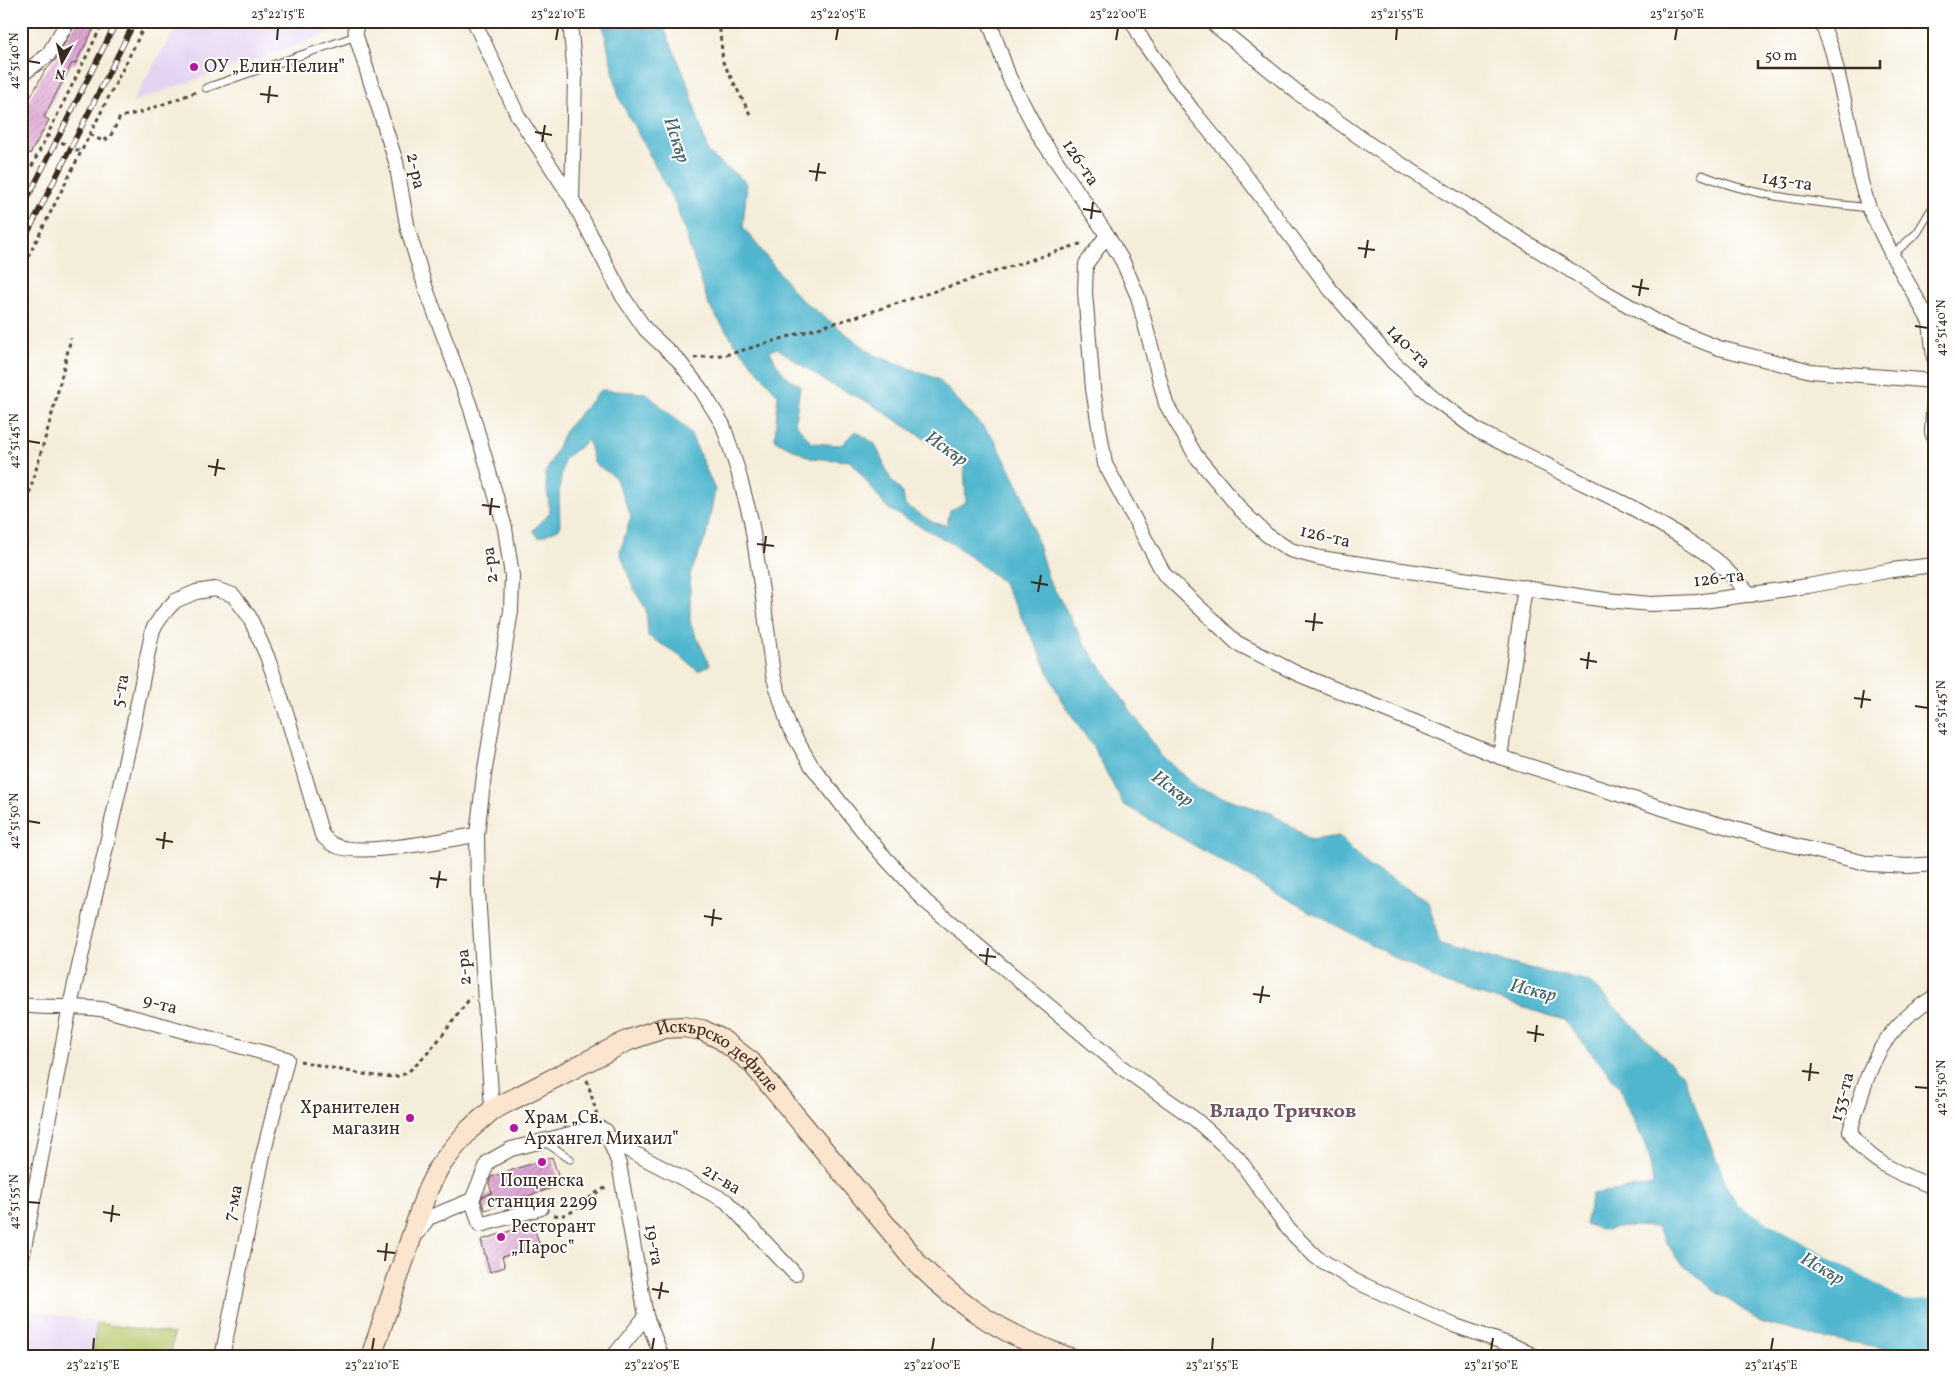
<svg xmlns="http://www.w3.org/2000/svg" width="1955" height="1378" font-family="Vollkorn,serif">
	<style>
		.built { fill: #e4d3f2 }
		.grass { fill: #b5c86b; stroke: #787944 }
		.water { fill: #4fb6ce; stroke: #457076; fill-rule: evenodd }
		.lines { fill: none; stroke-linecap: round; stroke-linejoin: round }
		.river { stroke: #4fb6ce; stroke-width: 29 }
		.building { fill: url(#building-hatch) }
		.service-casing { stroke: #57473a; stroke-width: 9 }
		.minor-casing { stroke: #57473a; stroke-width: 16 }
		.secondary-casing { stroke: #57473a; stroke-width: 22 }
		.path { stroke: #57473a; stroke-width: 3; stroke-dasharray: 4 4; stroke-linecap: butt }
		.service { stroke: #fff; stroke-width: 7 }
		.minor { stroke: #fff; stroke-width: 14 }
		.secondary { stroke: #fce5cf; stroke-width: 20 }
		.rail-casing { stroke: #3b2a1e; stroke-width: 5.5 }
		.rail { stroke: #fff; stroke-width: 4; stroke-dasharray: 11; stroke-linecap: butt }
		.ticks { fill: none; stroke: #3b2a1e; stroke-width: 2 }
		.poi-dot { fill: #b5179e; stroke: #fff; stroke-width: 2 }
		.labels { text-anchor: middle; dominant-baseline: central; stroke-width: 4; stroke-linejoin: round; paint-order: stroke }
		.poi-label { font-size: 18px; fill: #3b2a1e; stroke: #fff; text-anchor: start }
		.street-label { font-size: 18px; fill: #3b2a1e; stroke: #fff }
		.water-label { font-size: 19px; font-style: italic; fill: #436264; stroke: #fff }
		.quarter-label { font-size: 20px; font-weight: bold; fill: #74545d; stroke: #fff }
		.neatline { fill: none; stroke: #3b2a1e; stroke-width: 2 }
		.ticks-label { font-size: 12px; text-anchor: middle; fill: #3b2a1e }
	</style>
	<defs>
		<pattern id="building-hatch" width="6" height="6" patternUnits="userSpaceOnUse" patternTransform="scale(1.25)"><rect width="6" height="6" fill="#dfa1d3"/><path d="M-1 1l2-2M0 6l6-6M5 7l2-2" fill="none" stroke="#b683ab"/></pattern>
	</defs>
	<rect width="100%" height="100%" fill="#fff"/>
	<filter id="ink" filterUnits="userSpaceOnUse"><feTurbulence type="fractalNoise" baseFrequency=".02" numOctaves="2"/><feDisplacementMap in="SourceGraphic" scale="10" xChannelSelector="R" yChannelSelector="G"/><feConvolveMatrix kernelMatrix="1 2 1 2 8 2 1 2 1" color-interpolation-filters="sRGB"/></filter>
	<filter id="wash" filterUnits="userSpaceOnUse"><feTurbulence type="fractalNoise" baseFrequency=".0096" numOctaves="4" result="noise"/><feDisplacementMap in="SourceGraphic" scale="20" xChannelSelector="R" yChannelSelector="G"/><feGaussianBlur stdDeviation="1.12" result="paint"/><feColorMatrix in="noise" values="0 0 0 0 0 0 0 0 0 0 0 0 0 0 0 0 0 1.4 0 .05"/><feComposite in="paint" operator="in"/></filter>
	<g filter="url(#wash)">
		<rect width="100%" height="100%" fill="#f4edd9"/>
		<g class="built">
			<polygon points="180,21 334,21 336,31 132,102"/>
			<polygon points="21,1308 97,1323 92,1357 21,1357"/>
		</g>
		<polygon class="grass" points="97,1323 174,1334 171,1357 92,1357"/>
		<g class="water">
			<path d="M602,21H661L686,79L709,154L747,183L743,227L798,297L874,355L938,379L994,439L1023,495L1048,578L1085,644L1162,756L1198,789L1273,814L1311,840L1339,836L1369,866L1428,901L1440,944L1534,970L1589,981L1683,1076L1726,1183L1757,1248L1796,1270L1918,1305L1934,1298V1354L1926,1355L1820,1337L1762,1323L1716,1291L1678,1260L1657,1227L1634,1226L1604,1230L1585,1224L1592,1194L1653,1185L1649,1154L1619,1086L1564,1020L1443,983L1276,893L1123,804L1093,747L1061,700L1037,647L1002,581L956,546L887,508L851,461L810,458L775,440L778,395L734,342L709,306L676,205L619,98ZM777,348L826,382L870,403L964,465L966,502L950,511L947,525L934,523L905,505L903,494L890,478L875,444L856,431L841,445L812,443L795,423L800,385C784,379 777,365 770,351Z"/>
			<polygon points="601,390 646,393 690,432 715,490 706,537 690,574 690,623 710,665 698,671 678,654 648,636 646,609 633,588 620,552 631,516 615,477 594,463 588,440 564,459 559,491 560,528 539,538 533,530 550,513 545,474 566,429"/>
		</g>
		<g class="lines">
			<polyline class="river" points="1712,1207 1901,1315 1934,1313"/>
		</g>
		<g id="blocks">
			<g class="building">
				<polygon points="77,21 98,21 75,64 72,63 44,117 49,120 30,154 21,149 21,115 45,70 46,70 56,59"/>
				<polygon points="552,1157 561,1185 485,1210 481,1200 483,1196 492,1193 489,1183 491,1177"/>
				<polygon points="533,1224 540,1246 502,1257 505,1267 490,1272 481,1240"/>
			</g>
		</g>
	</g>
	<g filter="url(#ink)">
		<use href="#blocks" fill-opacity="0" stroke="#57473a" stroke-width="1"/>
		<g class="lines">
			<g class="service-casing">
				<g id="service">
					<polyline points="206,88 356,36"/>
					<path d="M1702,175C1758,198 1810,201 1869,208"/>
					<polyline points="1892,255 1917,233 1934,205"/>
					<polyline points="544,1141 570,1159"/>
				</g>
			</g>
			<g class="minor-casing">
				<g id="minor">
					<polyline points="355,21 356,36 396,162 408,230 425,286 470,406 505,528 512,576 511,611 484,775 477,835 478,893 492,1110"/>
					<polyline points="474,21 518,116 572,199 623,297 646,330 678,360 702,391 723,425 738,471 751,520 763,598 773,675 789,727 811,765 839,801 879,851 925,901 1121,1067 1196,1120 1238,1158 1289,1230 1316,1257 1355,1281 1395,1299 1453,1325 1514,1346 1536,1357"/>
					<polyline points="570,21 575,76 572,199"/>
					<polyline points="989,21 1009,77 1040,137 1107,235 1123,262 1138,297 1166,404 1196,456 1242,511 1267,535 1290,550 1320,558 1606,600 1651,604 1697,602 1808,586 1892,570 1934,565"/>
					<polyline points="1132,21 1144,43 1192,110 1236,163 1330,289 1394,363 1439,402 1478,431 1631,507 1684,538 1715,559 1751,595"/>
					<polyline points="1210,21 1302,96 1372,146 1605,292 1668,328 1719,348 1811,371 1934,381"/>
					<polyline points="1821,21 1832,50 1852,134 1861,182 1869,208 1892,255 1930,322 1934,358"/>
					<polyline points="21,75 48,55 68,21"/>
					<polyline points="1107,235 1086,264 1085,292 1093,389 1105,464 1164,574 1237,643 1298,674 1500,757 1675,812 1788,844 1870,864 1908,866 1934,864"/>
					<polyline points="1934,398 1932,432 1934,438"/>
					<polyline points="1500,757 1525,587"/>
					<path d="M1934,997C1876,1032 1869,1071 1850,1131C1866,1162 1903,1175 1934,1187"/>
					<path d="M21,1005C50,1009 78,1005 106,1010L287,1059L263,1155L222,1357"/>
					<polyline points="609,1140 726,1201 795,1274"/>
					<polyline points="472,1200 480,1225 541,1208"/>
					<polyline points="419,1232 428,1218 472,1200 488,1162 511,1149 594,1128 600,1128 606,1131 619,1164 646,1316 662,1357"/>
					<path d="M21,1264L70,1006L131,737L147,657L153,629L163,614L175,601L196,592L215,589L233,595L249,616L267,656L286,712L322,835C325,838 329,843 334,845C359,858 447,839 477,835"/>
					<polyline points="613,1357 646,1316"/>
				</g>
			</g>
			<g class="secondary-casing">
				<g id="secondary">
					<path id="s1" d="M371,1357L427,1191L439,1167L453,1149L470,1129L492,1110L629,1040L664,1028L683,1027L702,1030L721,1039L751,1062L918,1264C963,1309 1007,1336 1067,1357"/>
				</g>
			</g>
			<g class="path">
				<polyline points="719,21 723,62 751,116"/>
				<polyline points="47,135 81,152"/>
				<polyline points="90,135 103,141 110,137 120,117 142,112 196,92"/>
				<polyline points="21,188 101,27"/>
				<polyline points="21,271 147,21"/>
				<polyline points="694,358 730,354 855,317 1083,243"/>
				<polyline points="21,507 30,491 54,407 71,338"/>
				<path d="M300,1061C321,1065 385,1082 402,1075C423,1066 455,1017 471,997"/>
				<polyline points="587,1080 597,1115"/>
				<path d="M554,1215C576,1219 588,1193 608,1187"/>
			</g>
			<use href="#service" class="service"/>
			<use href="#minor" class="minor"/>
			<use href="#secondary" class="secondary"/>
			<g class="rail-casing">
				<g id="rail">
					<polyline points="21,211 117,21"/>
					<polyline points="21,246 135,21"/>
				</g>
			</g>
			<use href="#rail" class="rail"/>
		</g>
	</g>
	<path class="ticks" d="M277,40L278,28M556,40L558,28M836,40L838,28M1116,40L1118,28M1396,40L1397,28M1675,40L1677,28M28,61L40,63M260,94L278,96M268,103L270,86M535,132L552,135M542,142L545,125M809,171L826,173M816,181L819,163M1083,209L1101,212M1091,219L1093,202M1358,248L1375,250M1365,258L1368,240M1632,286L1649,289M1639,296L1642,279M1915,326L1928,328M28,441L40,443M208,466L225,469M215,476L218,459M482,505L500,507M490,515L492,498M757,544L774,546M764,553L766,536M1031,582L1048,585M1038,592L1041,575M1305,621L1323,623M1313,631L1315,613M1580,659L1597,662M1587,669L1589,652M1854,698L1871,700M1915,706L1928,708M1861,708L1864,690M28,821L40,823M156,839L173,842M163,849L165,832M430,878L447,880M437,888L440,871M704,916L722,919M712,926L714,909M979,955L996,957M986,965L988,948M1253,994L1270,996M1260,1003L1263,986M1527,1032L1544,1035M1535,1042L1537,1025M1802,1071L1819,1073M1809,1081L1811,1063M1915,1087L1928,1088M28,1202L40,1203M103,1212L120,1215M111,1222L113,1205M377,1251L395,1253M385,1261L387,1243M652,1289L669,1292M659,1299L662,1282M93,1350L94,1338M372,1350L374,1338M652,1350L654,1338M932,1350L934,1338M1212,1350L1213,1338M1491,1350L1493,1338M1771,1350L1773,1338"/>
	<g class="poi-dot">
		<circle cx="194" cy="67" r="5"/>
		<circle cx="410" cy="1118" r="5"/>
		<circle cx="514" cy="1128" r="5"/>
		<circle cx="542" cy="1162" r="5"/>
		<circle cx="501" cy="1237" r="5"/>
	</g>
	<g class="labels">
		<g class="poi-label">
			<text x="204" y="67">ОУ „Елин Пелин‟</text>
			<text x="400" y="1108" text-anchor="end">Хранителен<tspan x="400" dy="21">магазин</tspan></text>
			<text x="524" y="1118">Храм „Св.<tspan x="524" dy="21">Архангел Михаил‟</tspan></text>
			<text x="542" y="1181" text-anchor="middle">Пощенска<tspan x="542" dy="21">станция 2299</tspan></text>
			<text x="511" y="1227">Ресторант<tspan x="511" dy="21">„Парос‟</tspan></text>
		</g>
		<g class="street-label">
			<text transform="translate(1080 163) rotate(56)">126-та</text>
			<text transform="translate(415 171) rotate(78)">2-ра</text>
			<text transform="translate(1787 182) rotate(9)">143-та</text>
			<text transform="translate(1408 347) rotate(45)">140-та</text>
			<text transform="translate(1325 537) rotate(13)">126-та</text>
			<text transform="translate(491 565) rotate(-96)">2-ра</text>
			<text transform="translate(1719 579) rotate(-7)">126-та</text>
			<text transform="translate(121 691) rotate(-79)">5-та</text>
			<text transform="translate(465 967) rotate(-94)">2-ра</text>
			<text transform="translate(160 1005) rotate(15)">9-та</text>
			<text stroke="none"><textPath href="#s1" startOffset="534">Искърско дефиле</textPath></text>
			<text transform="translate(1843 1097) rotate(-75)">133-та</text>
			<text transform="translate(721 1180) rotate(32)">21-ва</text>
			<text transform="translate(234 1203) rotate(-78)">7-ма</text>
			<text transform="translate(653 1245) rotate(80)">19-та</text>
		</g>
		<g class="water-label">
			<text transform="translate(676 140) rotate(72)">Искър</text>
			<text transform="translate(946 449) rotate(35)">Искър</text>
			<text transform="translate(1172 789) rotate(37)">Искър</text>
			<text transform="translate(1533 991) rotate(14)">Искър</text>
			<text transform="translate(1822 1269) rotate(30)">Искър</text>
		</g>
		<g class="quarter-label">
			<text x="1283" y="1112">Владо Тричков</text>
		</g>
	</g>
	<rect width="1955" height="1378" fill="none" stroke="#fff" stroke-width="55"/>
	<g transform="translate(62 62) rotate(188)" stroke="#ffffff" stroke-width="4" paint-order="stroke">
	<path d="M0-4L9 19L0 12L-9 19Z" fill="#3b2a1e"/>
	<text y="-8" font-size="14" font-weight="bold" text-anchor="middle" fill="#3b2a1e">N</text>
	</g>
	<path d="M1758 60v8h122v-8" fill="none" stroke="#3b2a1e" stroke-width="2.5"/>
	<text x="1765" y="60" font-size="15" fill="#3b2a1e" stroke="#ffffff" stroke-width="4" paint-order="stroke">50 m</text>
	<rect x="28" y="28" width="1900" height="1322" class="neatline"/>
	<g class="ticks-label">
		<text x="278" y="18">23°22'15"E</text>
		<text x="558" y="18">23°22'10"E</text>
		<text x="838" y="18">23°22'05"E</text>
		<text x="1118" y="18">23°22'00"E</text>
		<text x="1397" y="18">23°21'55"E</text>
		<text x="1677" y="18">23°21'50"E</text>
		<text transform="translate(14 61) rotate(-90)" y="4">42°51'40"N</text>
		<text transform="translate(1941 328) rotate(-90)" y="4">42°51'40"N</text>
		<text transform="translate(14 441) rotate(-90)" y="4">42°51'45"N</text>
		<text transform="translate(1941 708) rotate(-90)" y="4">42°51'45"N</text>
		<text transform="translate(14 821) rotate(-90)" y="4">42°51'50"N</text>
		<text transform="translate(1941 1088) rotate(-90)" y="4">42°51'50"N</text>
		<text transform="translate(14 1202) rotate(-90)" y="4">42°51'55"N</text>
		<text x="93" y="1369">23°22'15"E</text>
		<text x="372" y="1369">23°22'10"E</text>
		<text x="652" y="1369">23°22'05"E</text>
		<text x="932" y="1369">23°22'00"E</text>
		<text x="1212" y="1369">23°21'55"E</text>
		<text x="1491" y="1369">23°21'50"E</text>
		<text x="1771" y="1369">23°21'45"E</text>
	</g>
</svg>
